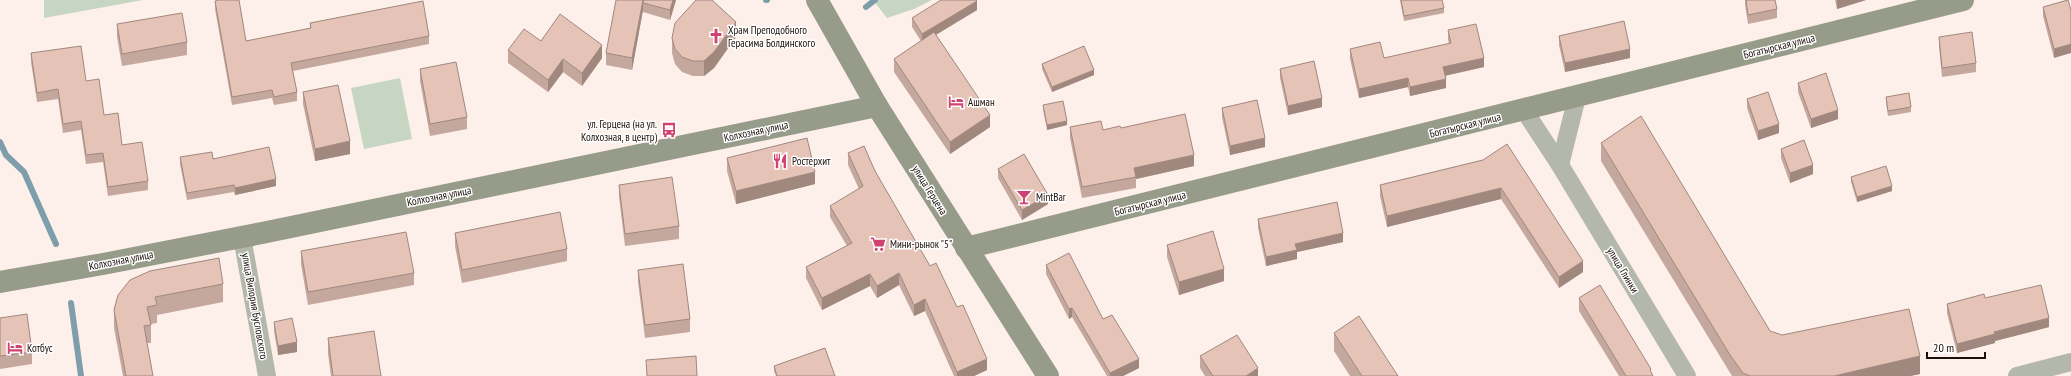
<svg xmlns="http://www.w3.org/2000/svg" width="2071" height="376" font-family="'PT Sans Narrow',sans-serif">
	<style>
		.green { fill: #c7d6c3 }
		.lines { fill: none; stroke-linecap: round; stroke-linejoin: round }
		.stream { stroke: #7e9eac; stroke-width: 6 }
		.street { stroke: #b4b8ac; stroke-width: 18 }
		.secondary { stroke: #969c89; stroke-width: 22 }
		.wall { fill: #c5a89d }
		.shaded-wall { fill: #a0887f }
		.building { fill: #e5c3b6; stroke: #a0887f }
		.labels { text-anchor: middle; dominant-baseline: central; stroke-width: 3; stroke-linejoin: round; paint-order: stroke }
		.poi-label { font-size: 11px; fill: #1a0f0a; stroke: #fff; text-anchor: start }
		.street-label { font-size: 11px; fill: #1a0f0a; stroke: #fff }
	</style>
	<rect width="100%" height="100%" fill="#fdefea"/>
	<g class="green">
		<polygon points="44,0 143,0 44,18"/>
		<polygon points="873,0 932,0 914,9 887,18"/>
		<polygon points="400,78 412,139 364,149 351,88"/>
	</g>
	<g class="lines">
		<g class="stream">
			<polyline points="766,0 767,0"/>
			<polyline points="866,7 875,0"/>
			<polyline points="0,142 6,155 24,172 56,244"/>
			<polyline points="71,303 81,376"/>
		</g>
		<g class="street">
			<polyline points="1524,110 1560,165 1687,376"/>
			<polyline points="1560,165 1577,97"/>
			<polyline points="242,237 267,376"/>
			<polyline points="2017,376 2071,362"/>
		</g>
		<g class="secondary">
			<polyline points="817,0 877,106 1048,376"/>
			<polyline points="966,248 1963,0"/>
			<polyline points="0,282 103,264 262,233 877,106"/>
		</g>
	</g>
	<g class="wall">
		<polygon points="644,0 676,0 670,20 643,12 643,10 632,70 606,65 606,53"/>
		<polygon points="1400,0 1442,0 1444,8 1444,13 1404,21"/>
		<polygon points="1745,0 1775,0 1777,9 1777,18 1748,24 1745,4"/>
		<polygon points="1835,0 1866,0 1837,9"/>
		<polygon points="2068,0 2054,58 2043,16 2043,7"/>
		<polygon points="215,1 246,41 310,28 310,23 429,36 429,44 293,71 297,92 297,101 274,105 272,98 232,105 215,9"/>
		<polygon points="977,10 936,35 990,127 950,154 894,72 894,59 921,41 912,27 912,18"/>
		<polygon points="117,24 187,42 187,55 122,66 117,37"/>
		<polygon points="1448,30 1484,67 1445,76 1446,88 1410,96 1408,87 1359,98 1350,59 1350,49 1384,58 1449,44 1448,40"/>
		<polygon points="1559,36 1630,58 1565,72 1559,45"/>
		<polygon points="736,37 714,68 704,76 693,76 682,72 675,64 672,53 672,38"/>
		<polygon points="1939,37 1976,63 1976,72 1942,77 1939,46"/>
		<polygon points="541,41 602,58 582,86 563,72 548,92 508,63 508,50"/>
		<polygon points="31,53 86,81 104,115 122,145 148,181 148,190 108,196 103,162 86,164 81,130 63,133 58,99 37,102 31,62"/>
		<polygon points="1042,64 1094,75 1052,92 1042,69"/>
		<polygon points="420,69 467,117 467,129 430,136 420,81"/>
		<polygon points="1280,69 1322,107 1288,115 1280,78"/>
		<polygon points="1798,83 1838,119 1811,128 1798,92"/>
		<polygon points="303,92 350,154 315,161 303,104"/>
		<polygon points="1886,97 1911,107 1911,112 1888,116 1886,102"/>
		<polygon points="1747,99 1779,133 1758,140 1747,108"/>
		<polygon points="1043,105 1067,125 1047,130 1043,109"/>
		<polygon points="1222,108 1265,147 1230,155 1222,117"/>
		<polygon points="1070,127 1103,130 1121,128 1194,166 1136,179 1136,188 1082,198 1070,138"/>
		<polygon points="1601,143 1770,331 1782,335 1920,374 1910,376 1732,376 1601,161"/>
		<polygon points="1781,149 1813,174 1790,183 1781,158"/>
		<polygon points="848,153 875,171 987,370 974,376 954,376 925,311 914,316 899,285 877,298 870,286 822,310 806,278 806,267 847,246 830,217 830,206 859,189 848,165"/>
		<polygon points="180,157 213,159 276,186 235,195 234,192 187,200 180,164"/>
		<polygon points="727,158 815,184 736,204 727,171"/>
		<polygon points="1483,160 1583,272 1559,288 1501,199 1387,227 1380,196 1380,185"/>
		<polygon points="998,169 1048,204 1022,220 998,178"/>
		<polygon points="1851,177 1892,191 1857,202 1851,182"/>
		<polygon points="619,185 679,226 679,239 625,246 619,197"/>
		<polygon points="1258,219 1343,242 1297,252 1297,259 1266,266 1258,228"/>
		<polygon points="455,233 567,249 567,261 462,283 455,246"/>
		<polygon points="1167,245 1224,281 1179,295 1167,257"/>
		<polygon points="301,251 414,273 414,285 308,305 301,264"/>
		<polygon points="1046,265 1103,319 1139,368 1123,376 1107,376 1072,317 1069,319 1046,274"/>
		<polygon points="638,270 690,319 690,332 645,338 638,282"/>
		<polygon points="223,284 223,302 157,315 157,323 151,324 151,343 147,343 153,376 123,376 114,328 114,310 118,295"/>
		<polygon points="1579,298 1651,373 1653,376 1619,376 1579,311"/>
		<polygon points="1985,298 2049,327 1995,341 1995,343 1957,353 1947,313 1947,304"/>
		<polygon points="0,318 32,352 32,364 0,369"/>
		<polygon points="274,322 297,352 278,355 274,331"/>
		<polygon points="1334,333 1398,376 1350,376 1334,351"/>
		<polygon points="328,338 381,376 331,376 328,354"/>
		<polygon points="1200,356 1258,376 1205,376 1200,368"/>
		<polygon points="774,366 835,376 776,376 774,371"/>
	</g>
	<g class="shaded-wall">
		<polygon points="643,0 644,0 643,3 643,10 632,70 632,58"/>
		<polygon points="673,0 676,0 670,20 670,10"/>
		<polygon points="1837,0 1866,0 1837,9"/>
		<polygon points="977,1 977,10 922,43 922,34"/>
		<polygon points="736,22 736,37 714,68 704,76 704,61"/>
		<polygon points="2071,44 2071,53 2054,58 2054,49"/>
		<polygon points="602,45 602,58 582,86 582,73"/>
		<polygon points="1630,49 1630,58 1565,72 1565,63"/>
		<polygon points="1484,58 1484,67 1443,76 1443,67"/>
		<polygon points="563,59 563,72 548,92 548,80"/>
		<polygon points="1094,70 1094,75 1052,92 1052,87"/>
		<polygon points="1408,78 1408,87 1359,98 1359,89"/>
		<polygon points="1446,79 1446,88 1410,96 1410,87"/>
		<polygon points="1322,98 1322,107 1288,115 1288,106"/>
		<polygon points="1838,110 1838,119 1811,128 1811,119"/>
		<polygon points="990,115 990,127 950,154 950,142"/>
		<polygon points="1067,121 1067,125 1047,130 1047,125"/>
		<polygon points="1779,124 1779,133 1758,140 1758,131"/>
		<polygon points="1265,138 1265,147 1230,155 1230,146"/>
		<polygon points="350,141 350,154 315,161 315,149"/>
		<polygon points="1194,155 1194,166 1136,179 1134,168"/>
		<polygon points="1813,165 1813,174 1790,183 1790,173"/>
		<polygon points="815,172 815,184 736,204 736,191"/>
		<polygon points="276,179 276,186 235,195 235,188"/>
		<polygon points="1892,186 1892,191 1857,202 1857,197"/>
		<polygon points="1501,188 1501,199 1387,227 1387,216"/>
		<polygon points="1048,195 1048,204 1022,220 1022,210"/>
		<polygon points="1343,233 1343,242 1297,252 1297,259 1266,266 1266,257 1295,244"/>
		<polygon points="1583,261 1583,272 1559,288 1559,277"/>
		<polygon points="1224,269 1224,281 1179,295 1179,282"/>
		<polygon points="899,273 899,285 877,298 877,286"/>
		<polygon points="870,274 870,286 822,310 822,298"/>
		<polygon points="925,299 925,311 914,316 914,305"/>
		<polygon points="1072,308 1072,317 1069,319 1069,309"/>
		<polygon points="2049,318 2049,327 1995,341 1995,343 1957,353 1957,344 1994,332"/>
		<polygon points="297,342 297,352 278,355 278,346"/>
		<polygon points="1920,356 1920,374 1910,376 1834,376"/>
		<polygon points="987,359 987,370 974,376 957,376 957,372"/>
		<polygon points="1139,359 1139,368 1123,376 1110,376 1110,373"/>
		<polygon points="1258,368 1258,376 1246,376"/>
	</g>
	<g class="building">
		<polygon points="218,0 239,0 246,41 311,28 310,23 423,1 429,36 291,63 297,92 274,97 272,90 232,97 215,1"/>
		<polygon points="616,0 643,0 632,58 606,53"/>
		<polygon points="644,0 673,0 670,10 643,3"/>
		<polygon points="696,0 712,0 736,22 714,52 704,61 693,61 682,57 675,49 672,38 675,23"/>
		<polygon points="941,0 976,0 977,1 922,34 912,18"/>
		<polygon points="1401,0 1442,0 1444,8 1404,16"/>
		<polygon points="1746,0 1775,0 1777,9 1748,15"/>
		<polygon points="2068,0 2071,10 2071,44 2054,49 2043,7"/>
		<polygon points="182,13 187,42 122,54 117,24"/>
		<polygon points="560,14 602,45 582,73 563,59 548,80 508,50 524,29 541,41"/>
		<polygon points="1624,21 1630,49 1565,63 1559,36"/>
		<polygon points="1476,24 1484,58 1443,67 1446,79 1410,87 1408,78 1359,89 1350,49 1380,42 1384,58 1451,43 1448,30"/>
		<polygon points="934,32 990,115 950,142 894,59"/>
		<polygon points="1972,32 1976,63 1942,68 1939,37"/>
		<polygon points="81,46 86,81 99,79 104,115 118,113 122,145 142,142 148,181 108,187 103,153 86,155 81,121 63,124 58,89 37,93 31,53"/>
		<polygon points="1084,46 1094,70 1052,87 1042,64"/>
		<polygon points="1314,61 1322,98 1288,106 1280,69"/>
		<polygon points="456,62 467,117 430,124 420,69"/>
		<polygon points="1826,73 1838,110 1811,119 1798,83"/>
		<polygon points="338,85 350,141 315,149 303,92"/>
		<polygon points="1768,92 1779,124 1758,131 1747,99"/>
		<polygon points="1909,93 1911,107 1888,111 1886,97"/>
		<polygon points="1257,100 1265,138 1230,146 1222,108"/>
		<polygon points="1063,101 1067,121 1047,125 1043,105"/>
		<polygon points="1185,114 1194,155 1134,168 1136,177 1082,187 1070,127 1101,121 1103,130 1120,126 1121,128"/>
		<polygon points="1641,116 1770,331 1782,335 1909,309 1920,356 1834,376 1750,376 1743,373 1730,355 1601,143"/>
		<polygon points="807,138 815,172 736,191 727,158"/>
		<polygon points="1804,140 1813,165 1790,173 1781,149"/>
		<polygon points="1507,144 1583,261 1559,277 1501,188 1387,216 1380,185 1483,160"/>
		<polygon points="864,146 875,171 930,266 936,263 957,307 963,305 987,359 957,372 925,299 914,305 899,273 877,286 870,274 822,298 806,267 852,243 830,206 863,186 848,153"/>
		<polygon points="269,147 276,179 235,188 234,185 187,193 180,157 212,152 213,159"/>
		<polygon points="1024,154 1048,195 1022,210 998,169"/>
		<polygon points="1886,166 1892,186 1857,197 1851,177"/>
		<polygon points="672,177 679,226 625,234 619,185"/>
		<polygon points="1337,202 1343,233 1295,244 1297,250 1266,257 1258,219"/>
		<polygon points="560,212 567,249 462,270 455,233"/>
		<polygon points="1213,231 1224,269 1179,282 1167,245"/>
		<polygon points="406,232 414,273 308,292 301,251"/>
		<polygon points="1069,253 1103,319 1112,315 1139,359 1110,373 1072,308 1069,309 1046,265"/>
		<polygon points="219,258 223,284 155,297 157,305 147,307 151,325 144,326 153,376 126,376 114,310 118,295 130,280 150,271"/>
		<polygon points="683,264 690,319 645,325 638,270"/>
		<polygon points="1600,285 1651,369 1650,370 1653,376 1626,376 1579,298"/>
		<polygon points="2041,285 2049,318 1994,332 1995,334 1957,344 1947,304 1984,294 1985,298"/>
		<polygon points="27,314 32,352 0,356 0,318"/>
		<polygon points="1359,316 1398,376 1362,376 1334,333"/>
		<polygon points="292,318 297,342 278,346 274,322"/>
		<polygon points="374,331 381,376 333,376 328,338"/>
		<polygon points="1237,335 1258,368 1246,376 1213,376 1200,356"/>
		<polygon points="825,348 835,376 777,376 774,366"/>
		<polygon points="696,356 697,376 647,376 646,360"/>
	</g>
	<defs>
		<g id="church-bare" transform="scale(1.2)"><path d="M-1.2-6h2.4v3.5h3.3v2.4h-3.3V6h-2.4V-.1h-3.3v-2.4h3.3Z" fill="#d04270" stroke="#fff" stroke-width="2.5" paint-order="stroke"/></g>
		<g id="hotel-bare" transform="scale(1.2)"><path d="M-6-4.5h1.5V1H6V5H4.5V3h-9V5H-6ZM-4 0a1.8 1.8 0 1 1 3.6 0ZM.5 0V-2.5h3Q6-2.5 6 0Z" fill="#d04270" stroke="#fff" stroke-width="2.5" paint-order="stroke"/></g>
		<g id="bus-bare" transform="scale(1.2)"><path d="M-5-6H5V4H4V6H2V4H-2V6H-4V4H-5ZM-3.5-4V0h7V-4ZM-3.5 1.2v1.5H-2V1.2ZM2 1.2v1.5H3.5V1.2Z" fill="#d04270" stroke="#fff" stroke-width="2.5" paint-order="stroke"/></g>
		<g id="restaurant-bare" transform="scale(1.2)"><path d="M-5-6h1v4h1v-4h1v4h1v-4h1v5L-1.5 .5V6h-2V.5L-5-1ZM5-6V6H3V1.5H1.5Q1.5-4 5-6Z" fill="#d04270" stroke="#fff" stroke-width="2.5" paint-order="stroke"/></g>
		<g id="bar-bare" transform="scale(1.2)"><path d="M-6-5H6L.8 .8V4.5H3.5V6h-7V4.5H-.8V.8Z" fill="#d04270" stroke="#fff" stroke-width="2.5" paint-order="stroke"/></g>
		<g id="supermarket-bare" transform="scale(1.2)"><path d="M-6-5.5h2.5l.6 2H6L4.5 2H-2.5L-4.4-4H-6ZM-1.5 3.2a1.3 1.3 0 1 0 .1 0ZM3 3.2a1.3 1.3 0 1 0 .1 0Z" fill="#d04270" stroke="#fff" stroke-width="2.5" paint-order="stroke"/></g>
	</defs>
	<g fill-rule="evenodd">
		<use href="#church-bare" x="716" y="36"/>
		<use href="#hotel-bare" x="956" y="102"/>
		<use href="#bus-bare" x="669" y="130"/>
		<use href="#restaurant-bare" x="780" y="161"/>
		<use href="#bar-bare" x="1024" y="197"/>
		<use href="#supermarket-bare" x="878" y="244"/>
		<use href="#hotel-bare" x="15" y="348"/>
	</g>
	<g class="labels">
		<g class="poi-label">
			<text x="728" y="30">Храм Преподобного<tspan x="728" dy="13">Герасима Болдинского</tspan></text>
			<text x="968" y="102">Ашман</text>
			<text x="657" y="124" text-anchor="end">ул. Герцена (на ул.<tspan x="657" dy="13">Колхозная, в центр)</tspan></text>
			<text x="792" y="161">Ростерхит</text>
			<text x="1036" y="197">MintBar</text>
			<text x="890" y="244">Мини-рынок "5"</text>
			<text x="27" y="348">Котбус</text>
		</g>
		<g class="street-label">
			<text transform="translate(1779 46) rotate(-14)">Богатырская улица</text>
			<text transform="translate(1465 125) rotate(-14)">Богатырская улица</text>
			<text transform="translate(756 131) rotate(-12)">Колхозная улица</text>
			<text transform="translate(930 190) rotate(58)">улица Герцена</text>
			<text transform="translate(439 196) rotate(-11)">Колхозная улица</text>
			<text transform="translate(1150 203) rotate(-14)">Богатырская улица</text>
			<text transform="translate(121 260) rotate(-11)">Колхозная улица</text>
			<text transform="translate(1623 270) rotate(59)">улица Глинки</text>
			<text transform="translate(255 306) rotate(80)">улица Вилория Бусловского</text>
		</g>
	</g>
	<path d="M1927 352v6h58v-6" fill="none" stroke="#1a0f0a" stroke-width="2"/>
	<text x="1933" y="352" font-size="12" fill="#1a0f0a" stroke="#ffffff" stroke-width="3" paint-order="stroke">20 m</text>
</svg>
